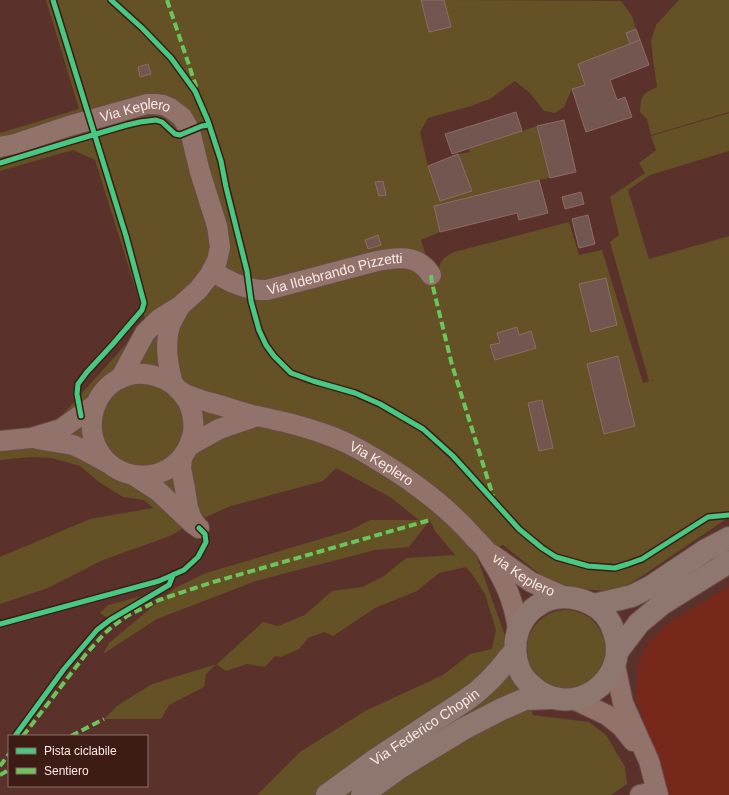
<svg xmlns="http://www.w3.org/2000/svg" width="729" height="795" font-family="Arial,sans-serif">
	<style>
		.built { fill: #76281b }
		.green { fill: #645125 }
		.building { fill: #735650; stroke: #8e6c65 }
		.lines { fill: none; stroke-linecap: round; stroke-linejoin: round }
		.minor-casing { stroke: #6a4c49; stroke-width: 22 }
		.major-casing { stroke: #6a4c49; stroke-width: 24 }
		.minor { stroke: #92736c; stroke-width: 20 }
		.major { stroke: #8d776e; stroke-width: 22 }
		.quiet { stroke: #6ac65a; stroke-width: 4; stroke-dasharray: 8 4; stroke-linecap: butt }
		.cycleway-casing { stroke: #3e1c16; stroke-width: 8 }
		.cycleway { stroke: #46c982; stroke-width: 5 }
		.labels { text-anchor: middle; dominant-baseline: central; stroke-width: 4; stroke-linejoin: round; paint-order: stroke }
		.street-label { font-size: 14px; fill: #fbe8e4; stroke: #3e1c16 }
	</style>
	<rect width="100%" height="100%" fill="#5a322b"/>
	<polygon class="built" points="729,586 729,795 669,795 636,700 638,665 647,644 665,626"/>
	<g class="green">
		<path d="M46,0H422L429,32L450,27L444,0L621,1L632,16L636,29L626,33L630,44L578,64L585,85L572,89L564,107L555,113L544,111L530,93L515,81L490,99L471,106L428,118L420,132L428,166L440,201L472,191L458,154L470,152L469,149L537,126L550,178L539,180L434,206L440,232L421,240L435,284C440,267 436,261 454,252L569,222L579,255L602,250L643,383L656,379L649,381L610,242L619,235L610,197L645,173L639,163L656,150L651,136L729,113V151L650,175L628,190L649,259L729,236V517L642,576L622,588L607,591L592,590L569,586L546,579L503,545L476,554L533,715L589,722L606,735L625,767L627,784L611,795H257L300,752L365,711L443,675L470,654L492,649L496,630L485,594L472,574L466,567L439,573L417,591L375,608L333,636L324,632L308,638L299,649L281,657L275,656L265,667L247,664L226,671L216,664L206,674L204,687L169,705L161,719H104L117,706L152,684L217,664L263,622L278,626L305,615L332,591L362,587L384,576L406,558L455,555L435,531L430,520L409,547L375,550L256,581L157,619L103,654L109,643L175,588L206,573L351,530L370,520H419L390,497L336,468L323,481L231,506L192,523L170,536L103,560L48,588L0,604V557L90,519L153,508L144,500L123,497L99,482L80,466L52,458L29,457L0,460V434L30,431L56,422L146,322L95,160L73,150L0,171V133L79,109Z"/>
		<path d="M679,0H729V112L651,135L647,119L640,112C641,95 642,94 657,87L653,59L651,41L656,25Z"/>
		<polygon points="142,596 139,603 109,619 100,613 108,605"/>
		<circle cx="566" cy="649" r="39"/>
	</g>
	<g class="building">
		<polygon points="421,0 444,0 451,27 429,32"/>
		<polygon points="636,29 640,40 630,44 626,33"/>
		<polygon points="640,40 649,65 610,80 617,100 625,97 632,117 586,132 572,89 585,85 578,64"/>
		<polygon points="148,64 151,74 140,77 138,67"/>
		<polygon points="516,112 522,131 452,154 445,134"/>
		<polygon points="564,120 576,172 550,178 537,126"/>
		<polygon points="458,154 472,191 440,201 428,166"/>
		<polygon points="539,180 548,213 519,220 517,213 440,232 434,206"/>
		<polygon points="383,181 386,195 379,196 375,182"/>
		<polygon points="581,192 584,204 565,209 562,197"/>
		<polygon points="588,215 595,244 579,248 572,219"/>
		<polygon points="378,235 381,245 368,249 365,240"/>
		<polygon points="606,278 617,325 591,332 579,284"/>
		<polygon points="517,327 519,335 531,331 536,348 495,360 490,345 500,343 497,333"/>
		<polygon points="618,356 635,426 604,434 587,364"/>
		<polygon points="542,400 553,448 539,451 528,403"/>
	</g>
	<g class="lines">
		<g class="minor-casing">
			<g id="minor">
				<path id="s1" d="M0,147L15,144L69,126L112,114L147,104H155L163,105L170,108L182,117L190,131L200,172L217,226L220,247L217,261L209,276L198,290L180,306L159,319L145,333L120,379"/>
				<path id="s2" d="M212,271C229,282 247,291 267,290L377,261C398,257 418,254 431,275"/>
				<path d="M173,384C168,366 164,345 170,326C172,319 177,313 180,306"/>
				<path id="s3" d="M180,391C183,395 187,399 189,404C193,414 195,426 192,437C190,442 189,447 186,451C168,483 120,484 100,453C80,423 98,378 135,374C148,373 160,376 171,383C175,385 177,389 180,391C186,395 201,400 208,402C224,406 240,412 256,416C262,417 268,418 275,420C290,423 307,428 322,433C340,439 358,448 374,458C410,479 444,504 472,535C476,540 481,544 485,549C488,554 491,560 495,566C508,588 514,604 518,629"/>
				<polyline points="37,439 73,445 84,450 106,462"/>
				<polyline points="0,441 31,438 61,429 95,405"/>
				<polyline points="189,446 219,429 257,416"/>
				<polyline points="182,458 181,468 185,489 188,508 191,517 196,525"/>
				<polyline points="135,476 158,491 192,523 199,528"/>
				<path id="s4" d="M491,554L531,582L565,597"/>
				<polyline points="615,665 623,703 649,761 658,795"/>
				<polyline points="573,699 607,715 622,727 633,741"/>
				<polyline points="640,795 657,791"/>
			</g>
		</g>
		<g class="major-casing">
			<g id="major">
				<polyline points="594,605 632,596 652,586 706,550 729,538"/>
				<polyline points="617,652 639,623 662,604 729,562"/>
				<path id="s5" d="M327,795L375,760L466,700C482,689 495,676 507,660C509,657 513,654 515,651C516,647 515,642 516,639C518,626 526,613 537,606C552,595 572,595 589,603C601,608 610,619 614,632C631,682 570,722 531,685C525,680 520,673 518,665C516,661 516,655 515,650"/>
				<polyline points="362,795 399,768 465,728 502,709 525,699 551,698"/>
			</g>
		</g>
		<use href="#minor" class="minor"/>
		<use href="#major" class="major"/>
		<g class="quiet">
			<polyline points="167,0 197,89"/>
			<polyline points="431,275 432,283 452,365 493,496"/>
			<polyline points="23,736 86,654 104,634 113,626 127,616 159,600 210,583 430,520"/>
			<polyline points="71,736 104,719"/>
			<polyline points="0,766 9,754"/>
			<polyline points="0,775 9,770"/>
		</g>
		<g class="cycleway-casing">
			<g id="cycleway">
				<polyline points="53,0 126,236 144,303 142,310 112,345 87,372 78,384 77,394 81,416"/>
				<polyline points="111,0 142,28 171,58 195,91 208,121 221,161 226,187 247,271 251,301 259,330 266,345 274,356 291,373 313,381 355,393 380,404 423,429 453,456 519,529 542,548 556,557 588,566 615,568 628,564 642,559 708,517 729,515"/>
				<polyline points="0,163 69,142 127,125 140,122 156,120 162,122 175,134 180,135 202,126 209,125"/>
				<polyline points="0,624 159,581 184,570 198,557 206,542 205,534 199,528"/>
				<polyline points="15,736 64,669 97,630 110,620 169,585 173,575"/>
			</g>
		</g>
		<use href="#cycleway" class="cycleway"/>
	</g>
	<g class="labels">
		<g class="street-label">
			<text stroke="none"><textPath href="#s1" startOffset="141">Via Keplero</textPath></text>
			<text stroke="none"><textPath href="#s2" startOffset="129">Via Ildebrando Pizzetti</textPath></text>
			<text stroke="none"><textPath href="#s3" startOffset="535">Via Keplero</textPath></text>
			<text stroke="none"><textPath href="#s4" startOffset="39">via Keplero</textPath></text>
			<text stroke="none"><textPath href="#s5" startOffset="119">Via Federico Chopin</textPath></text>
		</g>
	</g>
	<rect x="8" y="735" width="140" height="52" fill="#3e1c16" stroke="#8a6e68"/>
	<rect x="16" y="748" width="20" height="6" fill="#46c982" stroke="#8a6e68"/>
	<text x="44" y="755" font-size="12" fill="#fbe8e4">Pista ciclabile</text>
	<rect x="16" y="768" width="20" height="6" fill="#6ac65a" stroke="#8a6e68"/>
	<text x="44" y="775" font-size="12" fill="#fbe8e4">Sentiero</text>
</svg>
